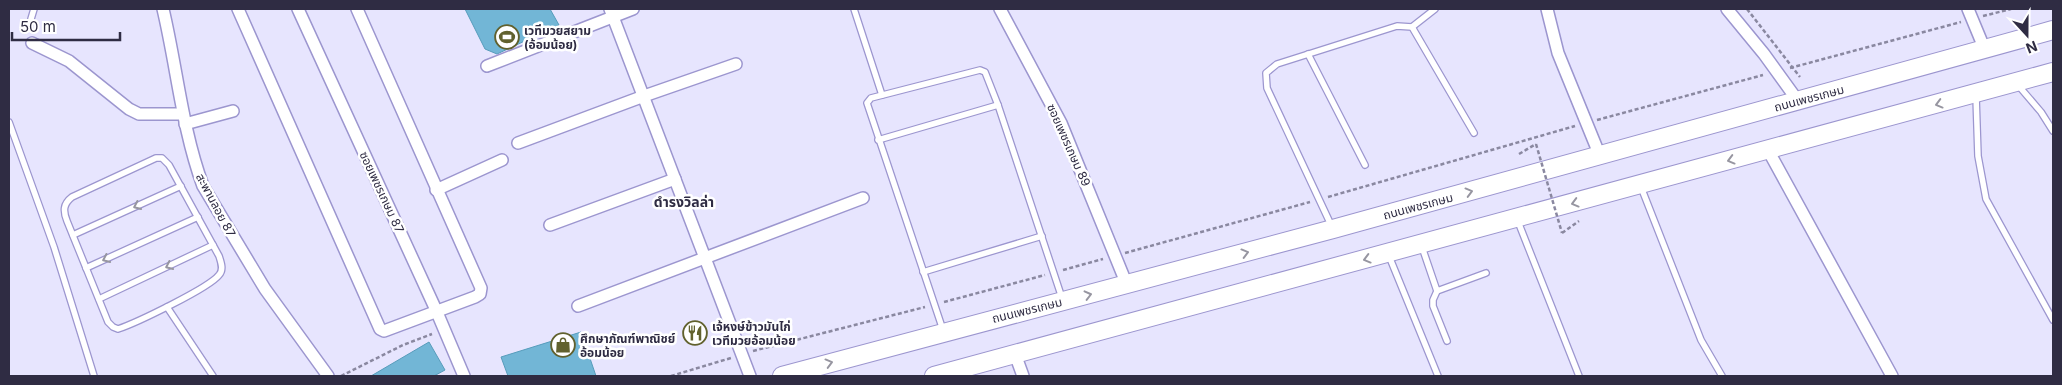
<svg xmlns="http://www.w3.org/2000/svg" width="2062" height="385" font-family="Inter,'Noto Sans Thai',sans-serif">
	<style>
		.building { fill: #72b6d6; stroke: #579cbb }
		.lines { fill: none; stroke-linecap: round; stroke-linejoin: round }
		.service-casing { stroke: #9c96cf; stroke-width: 8 }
		.minor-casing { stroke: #9c96cf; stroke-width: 14 }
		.primary-casing { stroke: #9c96cf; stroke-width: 20 }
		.path { stroke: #8a88a0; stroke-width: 2.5; stroke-dasharray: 4 2.5; stroke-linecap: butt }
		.service { stroke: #fff; stroke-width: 5.5 }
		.minor { stroke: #fff; stroke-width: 11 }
		.primary { stroke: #fff; stroke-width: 18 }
		.path-bridge { stroke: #8a88a0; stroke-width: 2.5; stroke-dasharray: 4 2.5; stroke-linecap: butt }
		.oneway { stroke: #9796a1 }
		.labels { text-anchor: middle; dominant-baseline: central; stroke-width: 5; stroke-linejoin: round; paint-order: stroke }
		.poi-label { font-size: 12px; font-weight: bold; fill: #2f2c43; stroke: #fff; text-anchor: start }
		.street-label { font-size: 12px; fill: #2f2c43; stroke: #fff }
		.neighbourhood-label { font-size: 14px; font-weight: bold; fill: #2f2c43; stroke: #fff }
	</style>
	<rect width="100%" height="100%" fill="#e7e5fe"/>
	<g class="building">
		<polygon points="465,9 550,9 559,25 497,54 485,49"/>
		<polygon points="581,332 596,376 508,376 501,357"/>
		<polygon points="429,342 445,370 434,376 371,376"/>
	</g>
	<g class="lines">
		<g class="service-casing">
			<g id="service">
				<polyline points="854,9 882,95"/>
				<polyline points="31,19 34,9"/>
				<polyline points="1412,27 1435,9"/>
				<polyline points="1308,54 1365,165"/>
				<polyline points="2017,84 2041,112 2053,131"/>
				<polyline points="1976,96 1978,156 1986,199 2053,320"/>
				<polyline points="9,122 54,247 94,376"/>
				<polyline points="878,140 998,105"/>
				<path d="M156,158H162L169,165L219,256C221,262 224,270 219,275C209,288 136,323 118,329L113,327L108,322L67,221C63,211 63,204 72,197Z"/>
				<polyline points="1641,187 1701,340 1722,376"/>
				<polyline points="1517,219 1579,376"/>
				<polyline points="1332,227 1267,88 1266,73 1277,64 1397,26 1412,27 1474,133"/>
				<polyline points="73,235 181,186"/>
				<polyline points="1422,247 1437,291 1486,273"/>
				<polyline points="1389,256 1438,376"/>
				<polyline points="86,268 198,217"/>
				<polyline points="923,272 1042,236"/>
				<polyline points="1437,291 1433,300 1433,306 1447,341"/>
				<polyline points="99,299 213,245"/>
				<polyline points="167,307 213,376"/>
				<polyline points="943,330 867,103 871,98 980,70 985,72 998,105 1062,298"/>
			</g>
		</g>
		<g class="minor-casing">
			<g id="minor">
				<path d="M163,9C177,68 182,129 203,186L265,289L328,376"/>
				<polyline points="238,9 380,329 384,331 475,297 480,294 481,288 357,9"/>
				<polyline points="298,9 436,310 464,376"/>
				<polyline points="610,9 750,376"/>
				<polyline points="1000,9 1061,123 1127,285"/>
				<polyline points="1547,9 1558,53 1600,156"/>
				<polyline points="1727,9 1764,54 1798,101"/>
				<polyline points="1968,9 1985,50"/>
				<polyline points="32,43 69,61 129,109 139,114 183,114"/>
				<polyline points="487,66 633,9"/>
				<polyline points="185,124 233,111"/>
				<polyline points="518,143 644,96 736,64"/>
				<polyline points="1768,150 1892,376"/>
				<polyline points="436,190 502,160"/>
				<polyline points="550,225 675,179"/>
				<polyline points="578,306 863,198"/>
				<polyline points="1015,354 1023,376"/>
			</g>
		</g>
		<g class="primary-casing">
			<g id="primary">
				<polyline points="782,376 1333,229 2053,30"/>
				<polyline points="934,376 2053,72"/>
			</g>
		</g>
		<g class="path">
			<polyline points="1747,9 1800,77"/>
			<polyline points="1983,16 2011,9"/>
			<polyline points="1790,68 1961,22"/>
			<polyline points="1597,120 1763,75"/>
			<polyline points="1519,154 1536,144"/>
			<polyline points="1328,197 1575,126"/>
			<polyline points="1562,233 1579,221"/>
			<polyline points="1125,253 1310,202"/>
			<polyline points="1063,270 1103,259"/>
			<polyline points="944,302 1045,275"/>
			<polyline points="753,351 925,307"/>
			<polyline points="341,376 403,345 432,334"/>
			<polyline points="671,376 731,358"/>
		</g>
		<use href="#service" class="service"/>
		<use href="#minor" class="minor"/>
		<use href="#primary" class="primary"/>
		<polyline class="path-bridge" points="1536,144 1562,233"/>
	</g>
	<defs><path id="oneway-chevron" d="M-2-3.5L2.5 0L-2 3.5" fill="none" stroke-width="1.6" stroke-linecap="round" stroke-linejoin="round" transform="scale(1.25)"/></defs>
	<g class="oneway">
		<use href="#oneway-chevron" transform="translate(1939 104) rotate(165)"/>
		<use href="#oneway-chevron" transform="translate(1731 160) rotate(165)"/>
		<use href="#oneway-chevron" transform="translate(1469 192) rotate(-15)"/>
		<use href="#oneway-chevron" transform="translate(1575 203) rotate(165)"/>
		<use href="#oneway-chevron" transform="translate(137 206) rotate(155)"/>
		<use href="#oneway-chevron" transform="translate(1245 253) rotate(-15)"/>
		<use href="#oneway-chevron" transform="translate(106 259) rotate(155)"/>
		<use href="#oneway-chevron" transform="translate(1367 259) rotate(165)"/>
		<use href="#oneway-chevron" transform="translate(169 266) rotate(155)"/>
		<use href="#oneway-chevron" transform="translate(1088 295) rotate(-14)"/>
		<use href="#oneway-chevron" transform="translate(829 363) rotate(-15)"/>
	</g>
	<defs>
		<g id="stadium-ring" transform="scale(1.25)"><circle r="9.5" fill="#fff" stroke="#61612e" stroke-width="1.5"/><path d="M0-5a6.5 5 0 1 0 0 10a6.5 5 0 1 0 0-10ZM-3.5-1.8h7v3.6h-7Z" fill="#61612e"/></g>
		<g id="restaurant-ring" transform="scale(1.25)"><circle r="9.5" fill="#fff" stroke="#61612e" stroke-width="1.5"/><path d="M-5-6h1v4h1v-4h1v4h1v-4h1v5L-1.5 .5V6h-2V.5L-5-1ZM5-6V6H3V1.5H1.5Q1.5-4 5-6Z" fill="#61612e"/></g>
		<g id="shop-ring" transform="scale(1.25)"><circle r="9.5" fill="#fff" stroke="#61612e" stroke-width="1.5"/><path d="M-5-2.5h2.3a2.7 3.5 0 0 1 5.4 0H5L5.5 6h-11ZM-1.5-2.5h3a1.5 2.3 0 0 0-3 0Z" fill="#61612e"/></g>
	</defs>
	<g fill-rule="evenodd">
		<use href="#stadium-ring" x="507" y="37"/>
		<use href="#restaurant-ring" x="695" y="333"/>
		<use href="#shop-ring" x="563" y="345"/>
	</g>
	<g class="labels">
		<g class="poi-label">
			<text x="524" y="30">เวทีมวยสยาม<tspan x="524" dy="14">(อ้อมน้อย)</tspan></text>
			<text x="712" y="326">เจ้หงษ์ข้าวมันไก่<tspan x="712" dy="14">เวทีมวยอ้อมน้อย</tspan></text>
			<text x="580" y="338">ศึกษาภัณฑ์พาณิชย์<tspan x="580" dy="14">อ้อมน้อย</tspan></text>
		</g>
		<g class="street-label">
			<text transform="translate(1809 98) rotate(-15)">ถนนเพชรเกษม</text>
			<text transform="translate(1069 145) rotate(66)">ซอยเพชรเกษม 89</text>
			<text transform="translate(382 192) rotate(65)">ซอยเพชรเกษม 87</text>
			<text transform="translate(216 205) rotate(62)">สะพานลอย 87</text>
			<text transform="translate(1418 206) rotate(-15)">ถนนเพชรเกษม</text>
			<text transform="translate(1027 310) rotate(-14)">ถนนเพชรเกษม</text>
		</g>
		<g class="neighbourhood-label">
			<text x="684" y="201">ดำรงวิลล่า</text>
		</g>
	</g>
	<rect width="2062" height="385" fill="none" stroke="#2f2c43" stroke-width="20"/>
	<g transform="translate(2027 35) rotate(159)" stroke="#ffffff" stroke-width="4" paint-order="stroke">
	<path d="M0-4L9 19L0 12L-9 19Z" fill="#2f2c43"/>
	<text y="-8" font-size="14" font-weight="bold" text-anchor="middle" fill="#2f2c43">N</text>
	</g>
	<path d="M12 32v8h108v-8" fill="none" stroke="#2f2c43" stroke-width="2.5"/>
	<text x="20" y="32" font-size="15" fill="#2f2c43" stroke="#ffffff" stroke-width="4" paint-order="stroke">50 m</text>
</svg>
